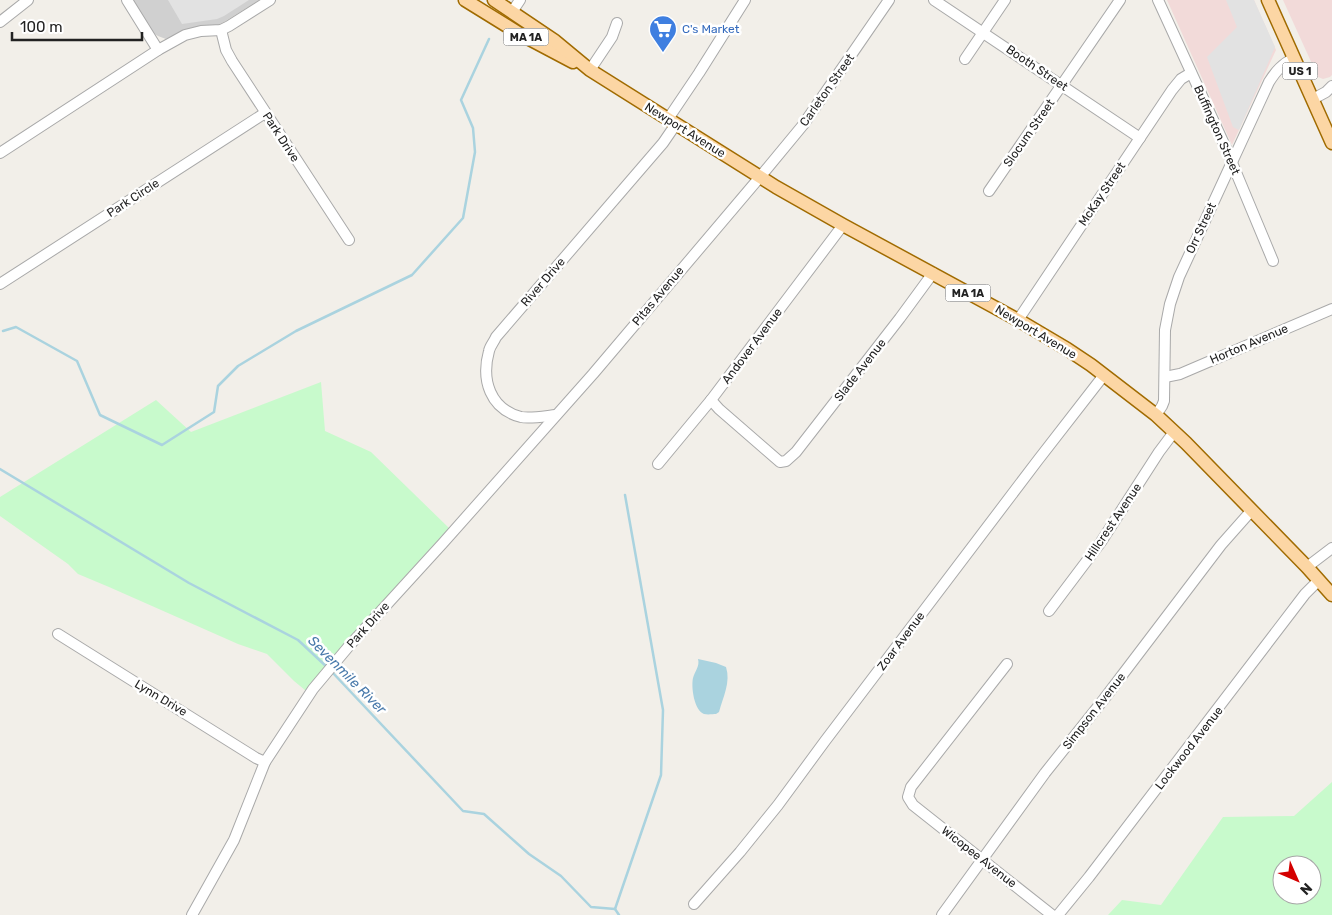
<svg xmlns="http://www.w3.org/2000/svg" width="1332" height="915" font-family="Rubik,sans-serif">
	<style>
		.commercial { fill: #f2dad9 }
		.religious { fill: #d0d0d0 }
		.park { fill: #c8facc; fill-rule: evenodd }
		.parking { fill: #e2e2e2 }
		.water { fill: #aad3df }
		.lines { fill: none; stroke-linecap: round; stroke-linejoin: round }
		.stream { stroke: #aad3df; stroke-width: 2.5 }
		.minor-casing { stroke: #a9a9a9; stroke-width: 12 }
		.major-casing { stroke: #a06b00; stroke-width: 15 }
		.minor { stroke: #fff; stroke-width: 10 }
		.major { stroke: #fcd6a4; stroke-width: 12 }
		.labels { text-anchor: middle; dominant-baseline: central; stroke-width: 5; stroke-linejoin: round; paint-order: stroke }
		.shield { fill: #fff; stroke: #646464; stroke-width: 1 }
		.shield-label { font-size: 11px; font-weight: bold; fill: #222 }
		.shop-label { font-size: 12px; fill: #366cbe; stroke: #fff; text-anchor: start }
		.street-label { font-size: 12px; fill: #222; stroke: #fff }
		.water-label { font-size: 14px; font-style: italic; fill: #4a7aab; stroke: #fff }
	</style>
	<rect width="100%" height="100%" fill="#f2efe9"/>
	<g class="commercial">
		<polygon points="1167,0 1254,0 1276,50 1232,145"/>
		<polygon points="1283,0 1332,0 1332,75 1330,77 1323,79 1318,77"/>
	</g>
	<polygon class="religious" points="133,0 259,0 224,22 216,26 190,28 166,39 158,36 153,33"/>
	<g class="park">
		<polygon points="321,382 325,431 371,452 449,528 396,586 379,607 330,659 318,686 311,695 294,681 267,654 238,644 109,587 78,574 68,564 0,516 0,497 156,400 191,432"/>
		<path d="M1332,782V915H1108L1122,900L1161,905L1223,817L1294,816ZM1282,865H1312V895H1282Z"/>
	</g>
	<g class="parking">
		<polygon points="168,0 249,0 224,16 217,19 182,24"/>
		<polygon points="1226,0 1254,0 1275,47 1239,130 1233,127 1207,57 1237,27"/>
	</g>
	<path class="water" d="M698,659L716,663L726,667C731,682 723,697 719,712L716,714C713,714 708,715 704,714C694,710 691,687 693,678C695,671 700,666 698,659Z"/>
	<g class="lines">
		<g class="stream">
			<polyline points="3,331 16,327 77,361 100,415 162,445 214,412 218,386 238,366 296,331 412,275 463,218 475,152 473,128 461,100 489,39"/>
			<polyline points="0,469 189,583 298,640 328,668"/>
			<polyline points="332,672 463,811 484,814 529,854 561,876 591,907 615,909 619,915"/>
			<polyline points="615,909 661,775 663,710 625,495"/>
		</g>
		<g class="minor-casing">
			<g id="minor">
				<polyline points="127,0 158,50"/>
				<polyline points="934,0 1140,138"/>
				<polyline points="1158,0 1225,146 1273,261"/>
				<polyline points="512,12 520,0"/>
				<polyline points="0,22 28,0"/>
				<polyline points="221,30 226,50 232,61 349,240"/>
				<polyline points="965,59 1005,0"/>
				<polyline points="590,70 612,37 617,23"/>
				<polyline points="1313,99 1326,92 1332,86"/>
				<polyline points="668,119 699,73 745,0"/>
				<polyline points="0,153 158,50 185,35 201,31 221,30 229,26 270,0"/>
				<polyline points="989,191 1120,0"/>
				<polyline points="0,284 265,113"/>
				<polyline points="1018,320 1172,90 1181,79 1191,73"/>
				<polyline points="1165,377 1180,374 1332,309"/>
				<polyline points="711,400 719,409 780,462 786,461 796,452 900,318 933,273"/>
				<path d="M556,415C546,416 530,419 521,417C490,409 481,380 489,351C490,346 494,342 496,337L663,143L676,124"/>
				<path d="M1156,415L1162,406L1164,401L1165,330L1170,304L1179,277L1269,82C1276,71 1282,64 1294,58"/>
				<polyline points="658,464 711,400 843,225"/>
				<polyline points="1307,567 1332,548"/>
				<polyline points="1049,611 1101,542 1159,452 1174,432"/>
				<polyline points="58,634 256,758 265,762"/>
				<polyline points="1007,664 911,787 908,797 913,805 1052,915"/>
				<polyline points="694,904 740,852 778,805 825,741 1038,460 1104,375"/>
				<polyline points="192,915 234,840 265,762 313,689 349,646 443,543 593,374 760,177 803,125 889,0"/>
				<polyline points="942,915 1045,773 1104,699 1221,545 1252,510"/>
				<polyline points="1058,915 1089,877 1305,594 1319,580"/>
			</g>
		</g>
		<g class="major-casing">
			<g id="major">
				<polyline points="465,0 520,34 573,62"/>
				<polyline points="494,0 555,41 590,70 776,187 843,225 1018,320 1067,349 1091,365 1156,415 1186,443 1307,567 1332,595"/>
				<polyline points="1268,0 1332,143"/>
			</g>
		</g>
		<use href="#minor" class="minor"/>
		<use href="#major" class="major"/>
	</g>
	<defs>
		<g id="supermarket-pin" transform="scale(1.4375)"><path d="M0 17L-7.5 6A9.5 9.5 0 1 1 7.5 6Z" fill="#3f7fe0" stroke="#fff"/><path d="M-6-5.5h2.5l.6 2H6L4.5 2H-2.5L-4.4-4H-6ZM-1.5 3.2a1.3 1.3 0 1 0 .1 0ZM3 3.2a1.3 1.3 0 1 0 .1 0Z" fill="#fff"/></g>
	</defs>
	<g fill-rule="evenodd">
		<use href="#supermarket-pin" x="663" y="29"/>
	</g>
	<g class="labels">
		<g class="shield">
			<rect x="503.5" y="28.5" width="45" height="17" rx="4"/>
			<rect x="1282.5" y="62.5" width="35" height="17" rx="4"/>
			<rect x="945.5" y="284.5" width="45" height="17" rx="4"/>
		</g>
		<g class="shield-label">
			<text x="526" y="37">MA 1A</text>
			<text x="1300" y="71">US 1</text>
			<text x="968" y="293">MA 1A</text>
		</g>
		<g class="shop-label">
			<text x="682" y="29">C's Market</text>
		</g>
		<g class="street-label">
			<text transform="translate(1037 68) rotate(34)">Booth Street</text>
			<text transform="translate(827 90) rotate(-55)">Carleton Street</text>
			<text transform="translate(685 130) rotate(32)">Newport Avenue</text>
			<text transform="translate(1217 130) rotate(66)">Buffington Street</text>
			<text transform="translate(1029 133) rotate(-55)">Slocum Street</text>
			<text transform="translate(281 137) rotate(57)">Park Drive</text>
			<text transform="translate(1102 194) rotate(-56)">McKay Street</text>
			<text transform="translate(133 198) rotate(-33)">Park Circle</text>
			<text transform="translate(1201 228) rotate(-65)">Orr Street</text>
			<text transform="translate(543 282) rotate(-49)">River Drive</text>
			<text transform="translate(658 296) rotate(-50)">Pitas Avenue</text>
			<text transform="translate(1036 332) rotate(31)">Newport Avenue</text>
			<text transform="translate(1249 344) rotate(-23)">Horton Avenue</text>
			<text transform="translate(752 346) rotate(-53)">Andover Avenue</text>
			<text transform="translate(860 370) rotate(-52)">Slade Avenue</text>
			<text transform="translate(1113 522) rotate(-56)">Hillcrest Avenue</text>
			<text transform="translate(368 625) rotate(-48)">Park Drive</text>
			<text transform="translate(901 641) rotate(-53)">Zoar Avenue</text>
			<text transform="translate(161 698) rotate(31)">Lynn Drive</text>
			<text transform="translate(1094 711) rotate(-52)">Simpson Avenue</text>
			<text transform="translate(1189 748) rotate(-52)">Lockwood Avenue</text>
			<text transform="translate(979 857) rotate(38)">Wicopee Avenue</text>
		</g>
		<g class="water-label">
			<text transform="translate(347 675) rotate(45)">Sevenmile River</text>
		</g>
	</g>
	<g transform="translate(1297 880) rotate(135)"><circle r="24" fill="#ffffff" stroke="#a7a7a7"/>
	<path d="M0-4L9 19L0 12L-9 19Z" fill="#d40000"/>
	<text y="-8" font-size="14" font-weight="bold" text-anchor="middle" fill="#222222">N</text>
	</g>
	<path d="M12 32v8h130v-8" fill="none" stroke="#222222" stroke-width="2.5"/>
	<text x="20" y="32" font-size="15" fill="#222222" stroke="#ffffff" stroke-width="4" paint-order="stroke">100 m</text>
</svg>
